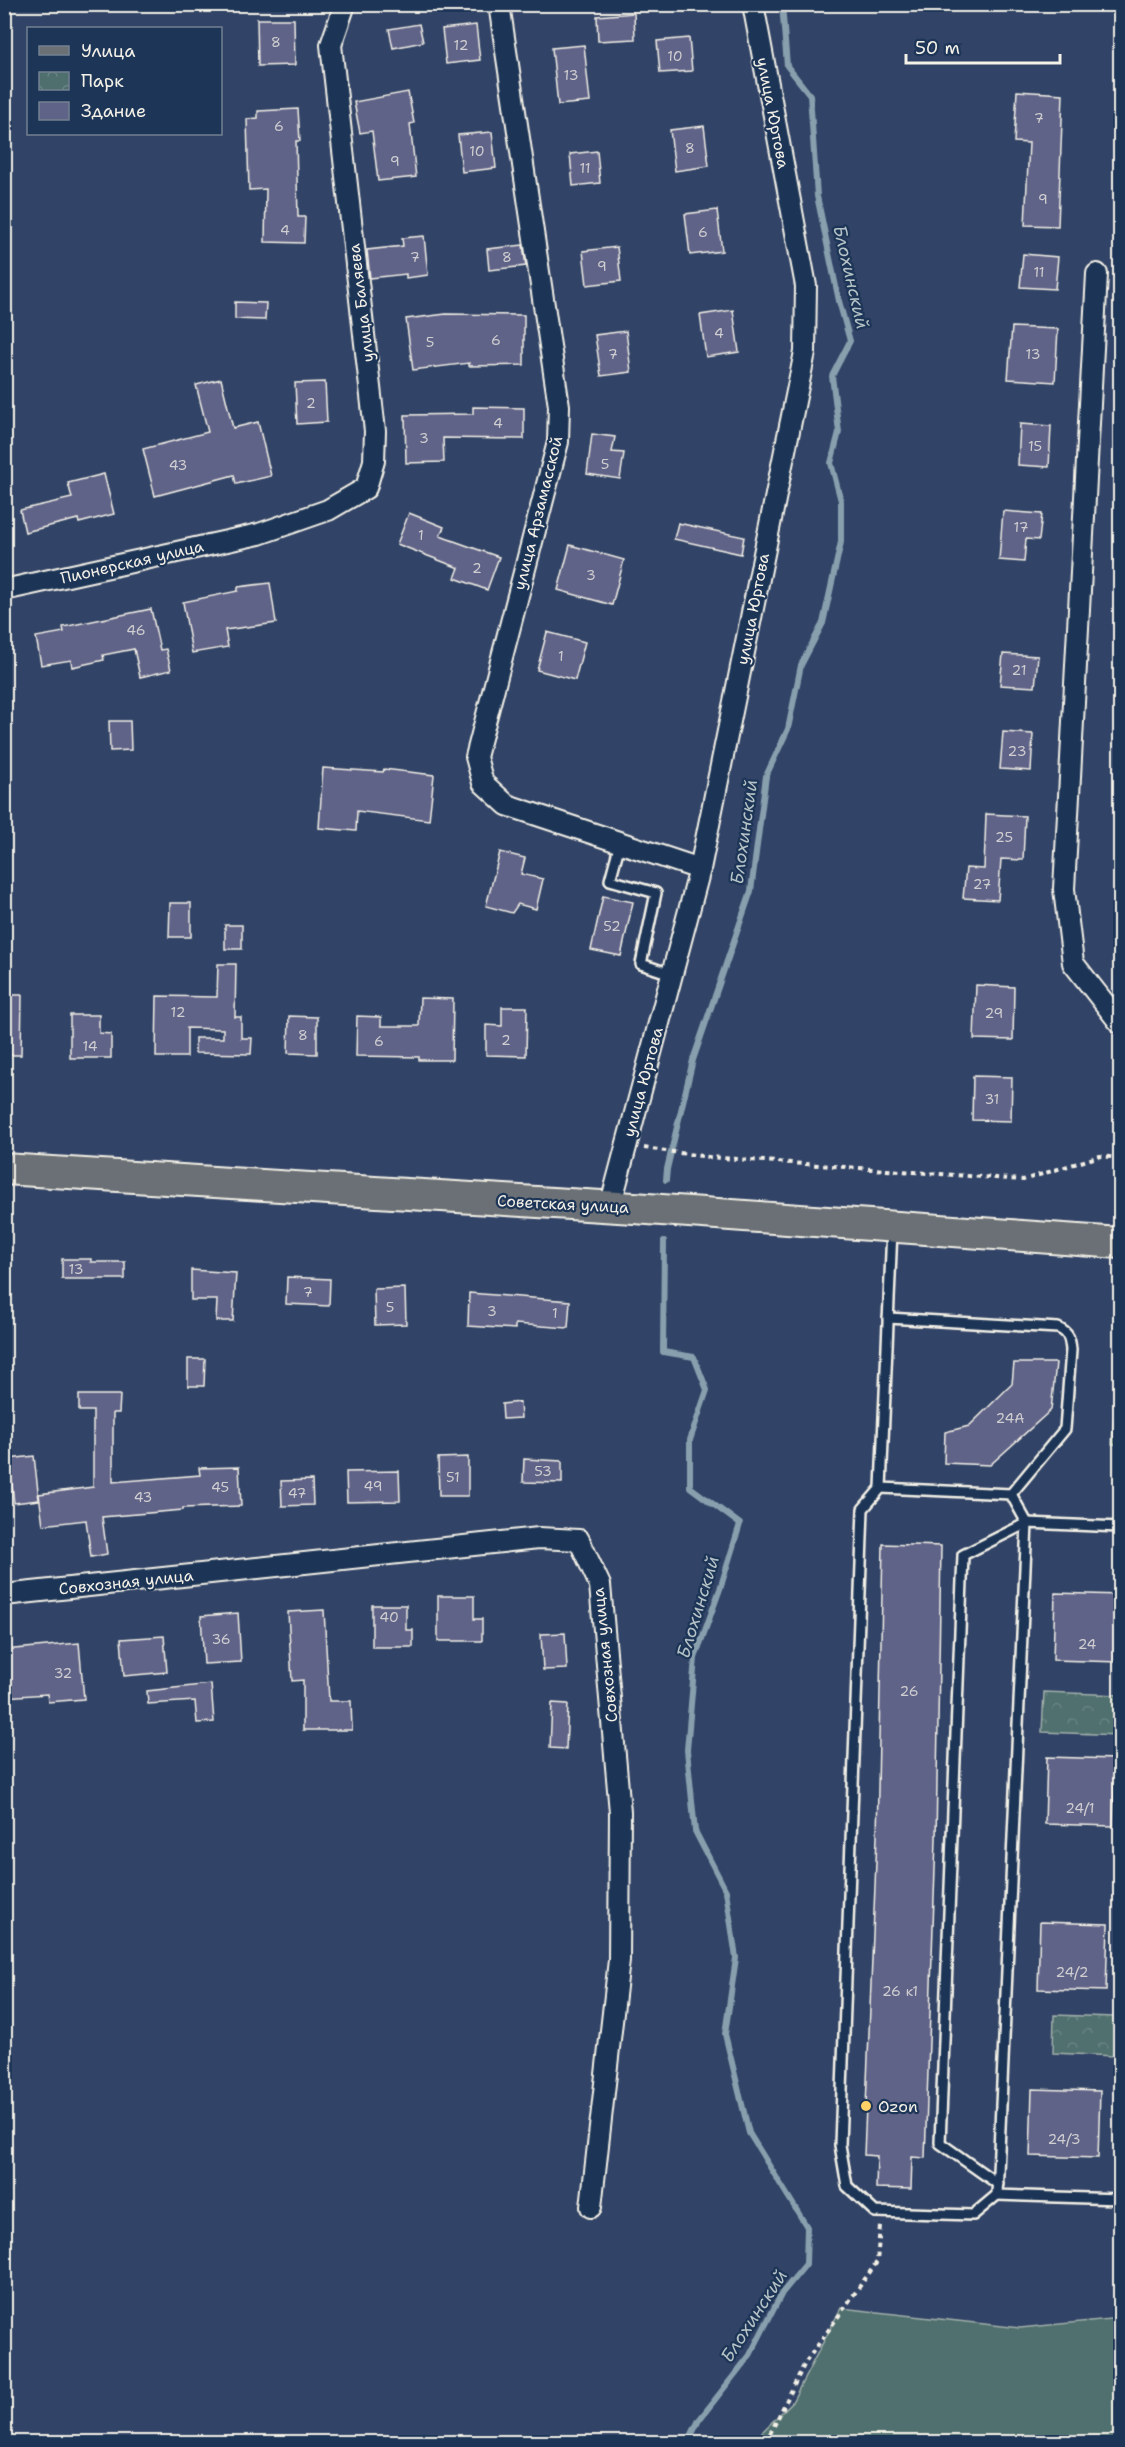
<svg xmlns="http://www.w3.org/2000/svg" width="1125" height="2447" font-family="'Shantell Sans',sans-serif">
	<style>
		.grass { fill: #4f6f6e; stroke: #a2b0ab; stroke-width: 1.5 }
		.park { fill: url(#park-crowns); stroke: #a2b0ab; stroke-width: 1.5 }
		.lines { fill: none; stroke-linecap: round; stroke-linejoin: round }
		.stream { stroke: #88a0ae; stroke-width: 6 }
		.building { fill: #606388; stroke: #f4f1e8; stroke-width: 1.5 }
		.service-casing { stroke: #f4f1e8; stroke-width: 14 }
		.minor-casing { stroke: #f4f1e8; stroke-width: 24 }
		.primary-casing { stroke: #f4f1e8; stroke-width: 34 }
		.path { stroke: #f4f1e8; stroke-width: 4; stroke-dasharray: 4.5 4.5; stroke-linecap: butt }
		.service { stroke: #1d3557; stroke-width: 9 }
		.minor { stroke: #1d3557; stroke-width: 20 }
		.primary { stroke: #6b7074; stroke-width: 30 }
		.poi-dot { fill: #ffd166; stroke: #1d3557; stroke-width: 2 }
		.labels { text-anchor: middle; dominant-baseline: central; stroke-width: 4.5; stroke-linejoin: round; paint-order: stroke }
		.number-label { font-size: 14px; fill: #cfced0 }
		.street-label { font-size: 16px; fill: #f4f1e8; stroke: #1d3557 }
		.poi-label { font-size: 16px; fill: #f4f1e8; stroke: #1d3557; text-anchor: start }
		.water-label { font-size: 18px; font-style: italic; fill: #b5c2c6; stroke: #1d3557 }
	</style>
	<defs>
		<pattern id="park-crowns" width="20" height="18" patternUnits="userSpaceOnUse" patternTransform="scale(1.5)"><rect width="20" height="18" fill="#4f6f6e"/><path d="M2 6a3 3 0 1 1 6 0M12 15a3 3 0 1 1 6 0" fill="none" stroke="#698483"/></pattern>
	</defs>
	<rect width="100%" height="100%" fill="#314366"/>
	<filter id="ink" filterUnits="userSpaceOnUse"><feTurbulence type="fractalNoise" baseFrequency=".0167" numOctaves="2"/><feDisplacementMap in="SourceGraphic" scale="12" xChannelSelector="R" yChannelSelector="G"/><feConvolveMatrix kernelMatrix="1 2 1 2 8 2 1 2 1" color-interpolation-filters="sRGB"/></filter>
	<g filter="url(#ink)">
		<polygon class="grass" points="841,2308 1020,2328 1120,2318 1120,2442 752,2442 792,2402"/>
		<g class="park">
			<polygon points="1119,1327 1120,1327 1120,1445 1112,1444"/>
			<polygon points="1044,1692 1120,1695 1120,1735 1042,1732"/>
			<polygon points="1054,2015 1115,2017 1114,2056 1053,2053"/>
		</g>
		<g class="lines">
			<g class="stream">
				<polyline points="666,1180 667,1169 693,1060 751,891 766,776 788,729 801,665 823,623 841,542 841,501 831,463 839,432 832,376 850,341 839,301 817,196 810,95 787,66 782,4"/>
				<polyline points="664,1241 663,1352 694,1357 707,1390 690,1440 690,1487 740,1524 720,1589 695,1658 687,1750 695,1831 726,1891 736,1958 725,2034 749,2133 807,2227 806,2264 782,2293 750,2355 699,2420 688,2442"/>
			</g>
		</g>
		<g class="building">
			<polygon points="634,13 635,39 598,41 597,16"/>
			<polygon points="257,19 294,19 295,65 258,66"/>
			<polygon points="419,24 423,42 393,48 389,29"/>
			<polygon points="476,25 480,60 446,64 442,29"/>
			<polygon points="689,38 692,71 660,73 657,41"/>
			<polygon points="584,45 590,102 558,105 552,48"/>
			<polygon points="1017,91 1063,94 1058,226 1025,225 1029,143 1014,142"/>
			<polygon points="408,92 414,123 410,124 416,177 378,181 372,131 360,133 354,102"/>
			<polygon points="298,109 300,141 296,141 298,217 305,217 304,243 265,242 266,189 249,190 247,119 258,118 258,111"/>
			<polygon points="704,126 709,166 675,171 670,130"/>
			<polygon points="492,132 496,168 462,172 458,135"/>
			<polygon points="597,151 600,183 573,186 570,154"/>
			<polygon points="717,210 722,251 690,255 685,214"/>
			<polygon points="424,236 428,275 406,278 406,274 370,278 367,250 403,246 402,238"/>
			<polygon points="523,245 526,266 489,270 487,249"/>
			<polygon points="617,247 621,281 587,285 583,251"/>
			<polygon points="1023,254 1058,257 1055,289 1020,287"/>
			<polygon points="235,302 266,303 265,320 235,319"/>
			<polygon points="733,310 739,352 706,357 700,315"/>
			<polygon points="446,314 524,315 524,365 469,366 469,363 413,370 406,319"/>
			<polygon points="1012,327 1058,329 1055,382 1008,379"/>
			<polygon points="626,331 631,372 601,376 595,335"/>
			<polygon points="221,379 233,428 258,422 271,476 236,484 234,475 155,496 143,449 208,432 196,385"/>
			<polygon points="325,382 327,422 297,424 295,383"/>
			<polygon points="473,407 524,408 524,439 443,438 444,462 406,463 405,415 473,414"/>
			<polygon points="1020,424 1051,426 1049,467 1018,465"/>
			<polygon points="592,434 615,437 612,452 624,453 620,479 587,474"/>
			<polygon points="104,474 114,514 79,523 78,519 25,532 20,510 72,498 68,483"/>
			<polygon points="1003,511 1042,514 1039,540 1026,539 1024,562 999,560"/>
			<polygon points="409,513 444,527 440,536 499,557 487,590 455,578 459,568 397,544"/>
			<polygon points="678,523 744,537 741,554 674,539"/>
			<polygon points="570,545 624,560 612,605 558,590"/>
			<polygon points="270,583 276,623 225,630 228,647 192,653 183,602 238,591 238,587"/>
			<polygon points="151,609 160,650 166,649 171,670 140,677 134,649 103,655 104,660 72,667 71,660 41,665 36,637 64,632 63,627"/>
			<polygon points="547,632 585,642 575,680 537,670"/>
			<polygon points="1003,654 1038,656 1035,687 1000,685"/>
			<polygon points="109,721 130,721 131,750 110,751"/>
			<polygon points="1003,732 1033,734 1031,771 1000,769"/>
			<polygon points="323,768 383,772 384,769 434,775 429,820 357,811 356,831 319,828"/>
			<polygon points="986,814 1025,816 1023,860 1001,859 998,900 963,898 966,868 984,869"/>
			<polygon points="500,852 525,858 521,874 543,879 536,909 518,904 512,913 486,906"/>
			<polygon points="603,896 633,902 621,956 591,950"/>
			<polygon points="170,903 191,903 191,937 169,937"/>
			<rect x="225" y="925" width="17" height="24"/>
			<polygon points="218,964 236,964 235,1017 241,1017 241,1038 252,1038 251,1054 195,1053 195,1038 223,1038 223,1029 187,1028 187,1057 156,1057 157,996 217,997"/>
			<polygon points="976,985 1014,987 1013,1040 974,1039"/>
			<polygon points="4,995 22,995 21,1055 4,1055"/>
			<polygon points="420,998 453,999 452,1060 419,1060 419,1057 356,1056 357,1016 381,1017 381,1026 419,1026"/>
			<polygon points="502,1007 527,1007 526,1056 486,1055 486,1025 502,1026"/>
			<polygon points="70,1015 99,1015 99,1033 111,1034 111,1058 70,1058"/>
			<polygon points="289,1016 317,1017 317,1054 288,1053"/>
			<polygon points="973,1076 1012,1077 1011,1121 972,1120"/>
			<polygon points="62,1259 91,1259 91,1262 125,1262 125,1279 62,1279"/>
			<polygon points="191,1270 236,1273 233,1321 216,1321 217,1300 191,1300"/>
			<polygon points="287,1277 330,1279 329,1306 286,1304"/>
			<polygon points="405,1288 406,1324 375,1325 374,1289"/>
			<polygon points="469,1293 570,1301 568,1328 515,1324 515,1329 468,1326"/>
			<polygon points="188,1359 205,1359 204,1386 188,1386"/>
			<polygon points="1014,1363 1056,1363 1051,1410 990,1465 944,1463 945,1432 969,1426 1012,1384"/>
			<polygon points="79,1395 120,1395 119,1413 113,1413 113,1482 200,1475 199,1468 239,1467 241,1506 183,1508 183,1510 102,1517 107,1554 91,1557 86,1520 43,1525 39,1494 93,1487 93,1411 79,1411"/>
			<polygon points="520,1402 521,1418 503,1419 502,1404"/>
			<polygon points="34,1456 39,1500 14,1503 9,1459"/>
			<polygon points="468,1457 468,1496 439,1496 438,1458"/>
			<polygon points="524,1459 562,1461 562,1483 523,1482"/>
			<polygon points="399,1471 400,1501 347,1502 346,1472"/>
			<polygon points="312,1480 313,1505 282,1506 281,1481"/>
			<polygon points="883,1544 941,1546 936,1840 925,2158 912,2157 911,2189 876,2188 877,2156 864,2155 877,1837"/>
			<polygon points="1055,1593 1120,1595 1120,1662 1053,1660"/>
			<polygon points="438,1596 474,1596 474,1619 482,1619 482,1641 438,1641"/>
			<polygon points="372,1605 406,1605 406,1630 413,1630 413,1647 372,1647"/>
			<polygon points="324,1610 329,1701 351,1701 352,1730 303,1730 303,1680 292,1681 288,1612"/>
			<polygon points="238,1613 241,1662 204,1664 201,1616"/>
			<polygon points="565,1633 567,1669 543,1670 541,1634"/>
			<polygon points="164,1636 167,1672 124,1676 121,1639"/>
			<polygon points="79,1643 84,1699 48,1702 47,1694 4,1697 4,1650"/>
			<polygon points="211,1684 214,1722 197,1723 195,1701 148,1704 147,1691"/>
			<polygon points="552,1703 568,1704 566,1749 550,1748"/>
			<polygon points="1047,1757 1115,1759 1113,1826 1045,1824"/>
			<polygon points="1040,1922 1108,1924 1106,1991 1038,1989"/>
			<polygon points="1032,2089 1100,2091 1098,2158 1030,2156"/>
		</g>
		<g class="lines">
			<g class="service-casing">
				<g id="service">
					<polyline points="620,843 610,880 656,893 641,964 671,974"/>
					<polyline points="892,1229 881,1488 1011,1494 1027,1523 963,1555 940,2143 998,2184"/>
					<path d="M888,1318L1058,1328C1069,1333 1070,1339 1071,1350L1065,1429L1011,1494"/>
					<polyline points="881,1488 863,1509 840,2145 847,2186 875,2212 973,2215 997,2195"/>
					<polyline points="1120,1527 1027,1523 997,2195 1120,2199"/>
				</g>
			</g>
			<g class="minor-casing">
				<g id="minor">
					<polyline points="499,4 559,406 558,442 476,757 483,783 507,805 700,869"/>
					<polyline points="1097,274 1064,889 1073,963 1120,1023"/>
					<polyline points="4,590 259,534 328,510 366,488 374,461 375,431 331,45 345,4"/>
					<polyline points="610,1207 700,869 805,352 806,286 753,4"/>
					<polyline points="4,1595 539,1538 579,1540 600,1585 620,1812 619,1960 591,2207"/>
				</g>
			</g>
			<g class="primary-casing">
				<polyline id="primary" points="4,1169 634,1208 1120,1243"/>
			</g>
			<g class="path">
				<polyline points="644,1148 709,1157 1023,1180 1100,1156 1120,1158"/>
				<polyline points="766,2442 805,2363 877,2262 880,2226"/>
			</g>
			<use href="#service" class="service"/>
			<use href="#minor" class="minor"/>
			<use href="#primary" class="primary"/>
		</g>
	</g>
	<circle class="poi-dot" cx="866" cy="2106" r="6"/>
	<g class="labels">
		<g class="number-label">
			<text x="276" y="42">8</text>
			<text x="461" y="45">12</text>
			<text x="675" y="56">10</text>
			<text x="571" y="75">13</text>
			<text x="1039" y="118">7</text>
			<text x="279" y="126">6</text>
			<text x="690" y="148">8</text>
			<text x="477" y="151">10</text>
			<text x="395" y="161">9</text>
			<text x="585" y="168">11</text>
			<text x="1043" y="199">9</text>
			<text x="285" y="230">4</text>
			<text x="703" y="232">6</text>
			<text x="415" y="257">7</text>
			<text x="507" y="257">8</text>
			<text x="602" y="266">9</text>
			<text x="1039" y="272">11</text>
			<text x="719" y="333">4</text>
			<text x="496" y="340">6</text>
			<text x="430" y="342">5</text>
			<text x="613" y="354">7</text>
			<text x="1033" y="354">13</text>
			<text x="311" y="403">2</text>
			<text x="498" y="423">4</text>
			<text x="424" y="438">3</text>
			<text x="1035" y="446">15</text>
			<text x="605" y="464">5</text>
			<text x="178" y="465">43</text>
			<text x="1021" y="527">17</text>
			<text x="421" y="535">1</text>
			<text x="477" y="568">2</text>
			<text x="591" y="575">3</text>
			<text x="136" y="630">46</text>
			<text x="561" y="656">1</text>
			<text x="1019" y="670">21</text>
			<text x="1017" y="751">23</text>
			<text x="1004" y="837">25</text>
			<text x="982" y="884">27</text>
			<text x="612" y="926">52</text>
			<text x="178" y="1012">12</text>
			<text x="994" y="1013">29</text>
			<text x="303" y="1035">8</text>
			<text x="506" y="1040">2</text>
			<text x="379" y="1041">6</text>
			<text x="90" y="1046">14</text>
			<text x="992" y="1099">31</text>
			<text x="76" y="1269">13</text>
			<text x="308" y="1292">7</text>
			<text x="390" y="1307">5</text>
			<text x="492" y="1311">3</text>
			<text x="555" y="1313">1</text>
			<text x="1010" y="1418">24А</text>
			<text x="543" y="1471">53</text>
			<text x="453" y="1477">51</text>
			<text x="373" y="1486">49</text>
			<text x="220" y="1487">45</text>
			<text x="297" y="1493">47</text>
			<text x="143" y="1497">43</text>
			<text x="389" y="1617">40</text>
			<text x="221" y="1639">36</text>
			<text x="1087" y="1644">24</text>
			<text x="63" y="1673">32</text>
			<text x="909" y="1691">26</text>
			<text x="1080" y="1808">24/1</text>
			<text x="1072" y="1972">24/2</text>
			<text x="900" y="1991">26 к1</text>
			<text x="1064" y="2139">24/3</text>
		</g>
		<g class="street-label">
			<text transform="translate(773 113) rotate(79)">улица Юртова</text>
			<text transform="translate(361 303) rotate(-97)">улица Баляева</text>
			<text transform="translate(538 513) rotate(-76)">улица Арзамасской</text>
			<text transform="translate(132 562) rotate(-13)">Пионерская улица</text>
			<text transform="translate(753 609) rotate(-79)">улица Юртова</text>
			<text transform="translate(643 1082) rotate(-75)">улица Юртова</text>
			<text transform="translate(563 1204) rotate(3)">Советская улица</text>
			<text transform="translate(126 1582) rotate(-6)">Совхозная улица</text>
			<text transform="translate(605 1655) rotate(-96)">Совхозная улица</text>
		</g>
		<g class="poi-label">
			<text x="878" y="2106">Ozon</text>
		</g>
		<g class="water-label">
			<text transform="translate(851 277) rotate(77)">Блохинский</text>
			<text transform="translate(744 832) rotate(-82)">Блохинский</text>
			<text transform="translate(698 1607) rotate(-73)">Блохинский</text>
			<text transform="translate(754 2316) rotate(-57)">Блохинский</text>
		</g>
	</g>
	<rect width="1125" height="2447" fill="none" stroke="#1d3557" stroke-width="24"/>
	<rect x="12" y="12" width="1101" height="2423" fill="none" stroke="#f4f1e8" stroke-width="2" filter="url(#ink)"/>
	<rect x="27" y="27" width="195" height="108" fill="#1d3557" stroke="#738091" stroke-width="1.5"/>
	<rect x="39" y="46" width="30" height="9" fill="#6b7074" stroke="#738091" stroke-width="1.5"/>
	<text x="81" y="57" font-size="18" fill="#f4f1e8">Улица</text>
	<rect x="39" y="72" width="30" height="18" fill="url(#park-crowns)" stroke="#738091" stroke-width="1.5"/>
	<text x="81" y="87" font-size="18" fill="#f4f1e8">Парк</text>
	<rect x="39" y="102" width="30" height="18" fill="#606388" stroke="#738091" stroke-width="1.5"/>
	<text x="81" y="117" font-size="18" fill="#f4f1e8">Здание</text>
	<path d="M906 54v9h154v-9" fill="none" stroke="#f4f1e8" stroke-width="3"/>
	<text x="915" y="54" font-size="18" fill="#f4f1e8" stroke="#1d3557" stroke-width="4.5" paint-order="stroke">50 m</text>
</svg>
